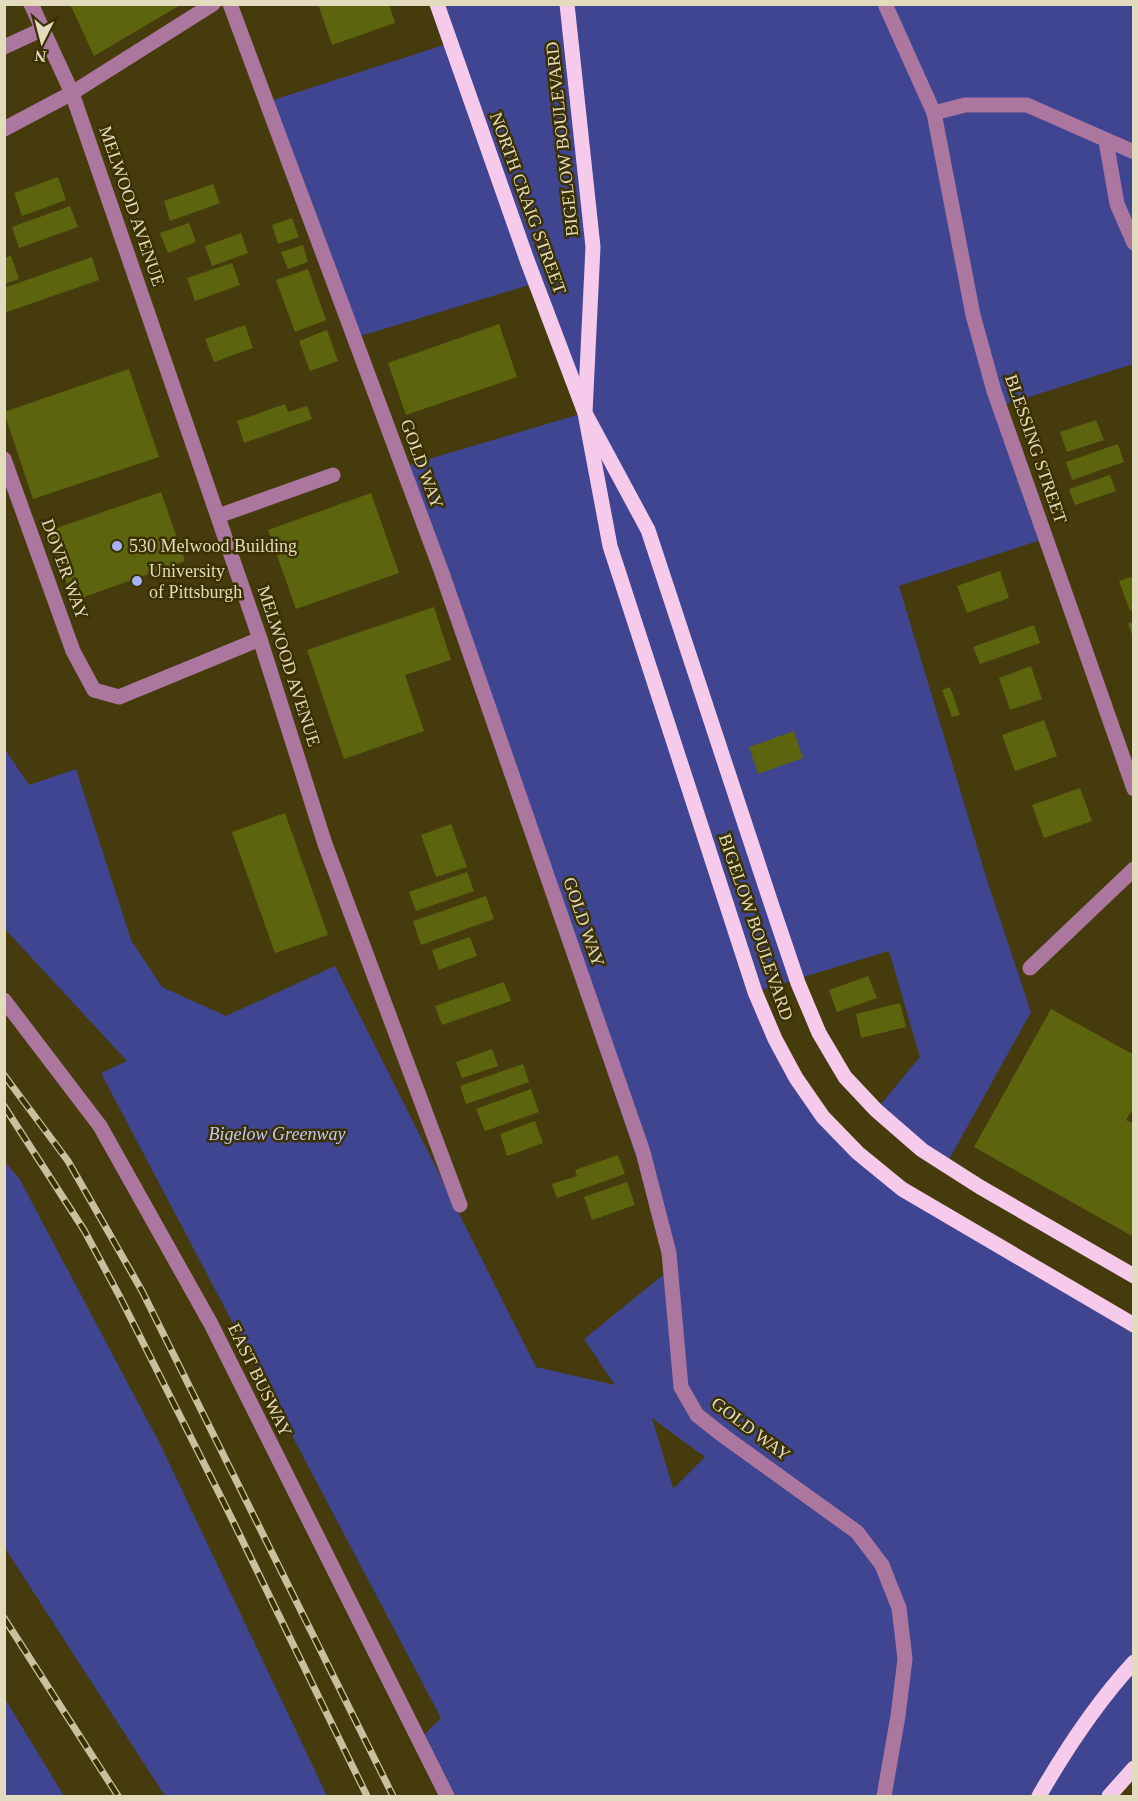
<svg xmlns="http://www.w3.org/2000/svg" width="1138" height="1801" font-family="'Times New Roman',serif">
	<style>
		.green { fill: #3f4590; fill-rule: evenodd }
		.building { fill: #5c650e }
		.lines { fill: none; stroke-linecap: round; stroke-linejoin: round }
		.minor { stroke: #ac779f; stroke-width: 15 }
		.major { stroke: #f6caea; stroke-width: 15 }
		.rail-casing { stroke: #c8c1a0; stroke-width: 7 }
		.rail { stroke: #3b3100; stroke-width: 4.5; stroke-dasharray: 14; stroke-linecap: butt }
		.poi-dot { fill: #a5b1fc; stroke: #3b3100; stroke-width: 2 }
		.labels { text-anchor: middle; dominant-baseline: central; stroke-width: 5; stroke-linejoin: round; paint-order: stroke }
		.street-label { font-size: 18px; fill: #e2dbbd; stroke: #3b3100 }
		.poi-label { font-size: 18px; fill: #e2dbbd; stroke: #3b3100; text-anchor: start }
		.park-label { font-size: 18px; font-style: italic; fill: #c0c9f6; stroke: #3b3100 }
	</style>
	<rect width="100%" height="100%" fill="#463b0c"/>
	<g class="green">
		<path d="M437,5H1133V364L1000,406L1047,538L899,586L987,880L1031,1012L946,1165L876,1110L920,1057L889,951L755,992L775,1039L858,1153L1133,1325V1761L1102,1796H447L419,1740L441,1718L101,1073L127,1061L5,929L4,748L29,785L76,769L131,940L162,987L226,1016L335,966L536,1367L615,1385L584,1339L668,1271L669,1253L402,467L584,413L536,283L354,338L267,102L450,43ZM652,1418L705,1457L674,1488H673Z"/>
		<polygon points="5,1162 19,1178 161,1446 327,1796 165,1796 5,1548"/>
		<polygon points="5,1699 64,1796 5,1796"/>
	</g>
	<g class="building">
		<polygon points="70,4 182,4 94,56"/>
		<polygon points="318,4 389,4 395,23 332,45"/>
		<polygon points="58,177 66,200 22,216 14,193"/>
		<polygon points="213,184 220,203 170,221 164,201"/>
		<polygon points="70,206 78,227 19,248 12,227"/>
		<polygon points="292,218 299,237 278,244 272,225"/>
		<polygon points="189,223 196,242 168,253 160,233"/>
		<polygon points="241,233 248,253 212,266 205,246"/>
		<polygon points="303,245 308,262 288,269 281,252"/>
		<polygon points="11,256 19,279 4,284 4,258"/>
		<polygon points="92,257 99,280 4,313 4,288"/>
		<polygon points="232,263 240,285 195,301 187,278"/>
		<polygon points="308,269 326,320 295,332 276,280"/>
		<polygon points="499,324 517,377 406,415 388,363"/>
		<polygon points="245,325 253,348 214,362 205,339"/>
		<polygon points="327,330 338,361 310,371 299,341"/>
		<polygon points="129,369 159,457 33,499 4,412"/>
		<polygon points="285,404 288,412 307,406 312,419 244,443 237,421"/>
		<polygon points="1096,420 1104,440 1067,452 1060,432"/>
		<polygon points="1118,444 1124,462 1072,480 1066,462"/>
		<polygon points="1110,475 1116,491 1075,505 1069,489"/>
		<polygon points="161,492 185,561 73,601 48,531"/>
		<polygon points="371,493 399,573 296,609 268,530"/>
		<polygon points="1000,571 1009,598 967,613 957,586"/>
		<polygon points="1134,576 1134,610 1130,611 1119,581"/>
		<polygon points="434,607 451,660 405,675 424,731 344,759 307,650"/>
		<polygon points="1134,622 1134,638 1133,638 1128,623"/>
		<polygon points="1034,625 1040,643 980,664 973,647"/>
		<polygon points="1031,666 1042,699 1010,710 999,678"/>
		<polygon points="950,687 960,715 952,717 942,690"/>
		<polygon points="1044,720 1057,756 1015,771 1002,735"/>
		<polygon points="794,731 803,758 758,774 749,747"/>
		<polygon points="1080,788 1092,821 1044,838 1032,805"/>
		<polygon points="285,813 328,935 275,953 232,832"/>
		<polygon points="451,824 467,867 436,877 421,835"/>
		<polygon points="467,872 474,891 416,911 409,892"/>
		<polygon points="486,896 494,919 421,945 413,921"/>
		<polygon points="470,937 477,956 439,970 432,950"/>
		<polygon points="868,976 877,998 837,1012 829,990"/>
		<polygon points="504,982 511,1001 442,1025 435,1006"/>
		<polygon points="900,1003 906,1027 861,1038 856,1014"/>
		<polygon points="1051,1009 1134,1055 1134,1107 1126,1120 1134,1124 1134,1237 974,1147"/>
		<polygon points="492,1049 498,1066 462,1078 456,1062"/>
		<polygon points="523,1064 529,1082 466,1104 460,1086"/>
		<polygon points="531,1089 539,1112 485,1131 476,1109"/>
		<polygon points="535,1121 543,1143 507,1156 500,1134"/>
		<polygon points="618,1155 625,1174 557,1198 552,1184 577,1176 575,1170"/>
		<polygon points="627,1182 635,1205 592,1220 584,1197"/>
	</g>
	<g class="lines">
		<g class="minor">
			<polyline points="31,4 72,93 260,639 325,844 460,1205"/>
			<polyline points="230,4 442,573 643,1152 669,1253 681,1387 697,1415 725,1437 857,1532 882,1565 899,1608 905,1659 898,1716 884,1796"/>
			<polyline points="885,4 934,113 973,315 994,391 1134,789"/>
			<polyline points="4,47 43,29"/>
			<polyline points="934,113 965,105 1027,105 1134,152"/>
			<polyline points="4,129 72,93 213,4"/>
			<polyline points="1106,141 1117,204 1134,243"/>
			<polyline points="4,459 73,651 94,690 119,697 260,639"/>
			<polyline points="218,516 333,475"/>
			<polyline points="1030,968 1134,869"/>
			<polyline points="4,1000 100,1126 211,1324 447,1796"/>
		</g>
		<g class="major">
			<polyline points="437,4 527,260 585,413 648,530 772,906 798,983 819,1033 845,1077 876,1110 922,1150 980,1187 1134,1276"/>
			<polyline points="567,4 593,247 585,413 610,546 755,992 775,1039 796,1078 823,1117 858,1153 902,1189 1134,1325"/>
			<path d="M1039,1796C1066,1749 1097,1702 1134,1662"/>
			<polyline points="1109,1796 1134,1768"/>
		</g>
		<g class="rail-casing">
			<g id="rail">
				<polyline points="4,1075 68,1161 142,1291 393,1796"/>
				<polyline points="4,1106 84,1230 120,1297 228,1511 367,1796"/>
				<polyline points="4,1618 118,1796"/>
			</g>
		</g>
		<use href="#rail" class="rail"/>
	</g>
	<g class="poi-dot">
		<circle cx="117" cy="546" r="6"/>
		<circle cx="137" cy="581" r="6"/>
	</g>
	<g class="labels">
		<g class="street-label">
			<text transform="translate(562 139) rotate(-96)">BIGELOW BOULEVARD</text>
			<text transform="translate(528 203) rotate(70)">NORTH CRAIG STREET</text>
			<text transform="translate(132 206) rotate(71)">MELWOOD AVENUE</text>
			<text transform="translate(1036 449) rotate(71)">BLESSING STREET</text>
			<text transform="translate(422 464) rotate(70)">GOLD WAY</text>
			<text transform="translate(65 569) rotate(70)">DOVER WAY</text>
			<text transform="translate(289 666) rotate(72)">MELWOOD AVENUE</text>
			<text transform="translate(584 922) rotate(71)">GOLD WAY</text>
			<text transform="translate(756 927) rotate(71)">BIGELOW BOULEVARD</text>
			<text transform="translate(260 1380) rotate(64)">EAST BUSWAY</text>
			<text transform="translate(751 1429) rotate(37)">GOLD WAY</text>
		</g>
		<g class="poi-label">
			<text x="129" y="546">530 Melwood Building</text>
			<text x="149" y="571">University<tspan x="149" dy="21">of Pittsburgh</tspan></text>
		</g>
		<g class="park-label">
			<text x="277" y="1134">Bigelow Greenway</text>
		</g>
	</g>
	<rect width="1138" height="1801" fill="none" stroke="#e2dbbd" stroke-width="12"/>
	<g transform="translate(42 42) rotate(186)" stroke="#3b3100" stroke-width="4.5" paint-order="stroke">
	<path d="M0-4.5L10 22L0 15L-10 22Z" fill="#e2dbbd"/>
	<text y="-9" font-size="16" font-weight="bold" text-anchor="middle" fill="#e2dbbd">N</text>
	</g>
</svg>
